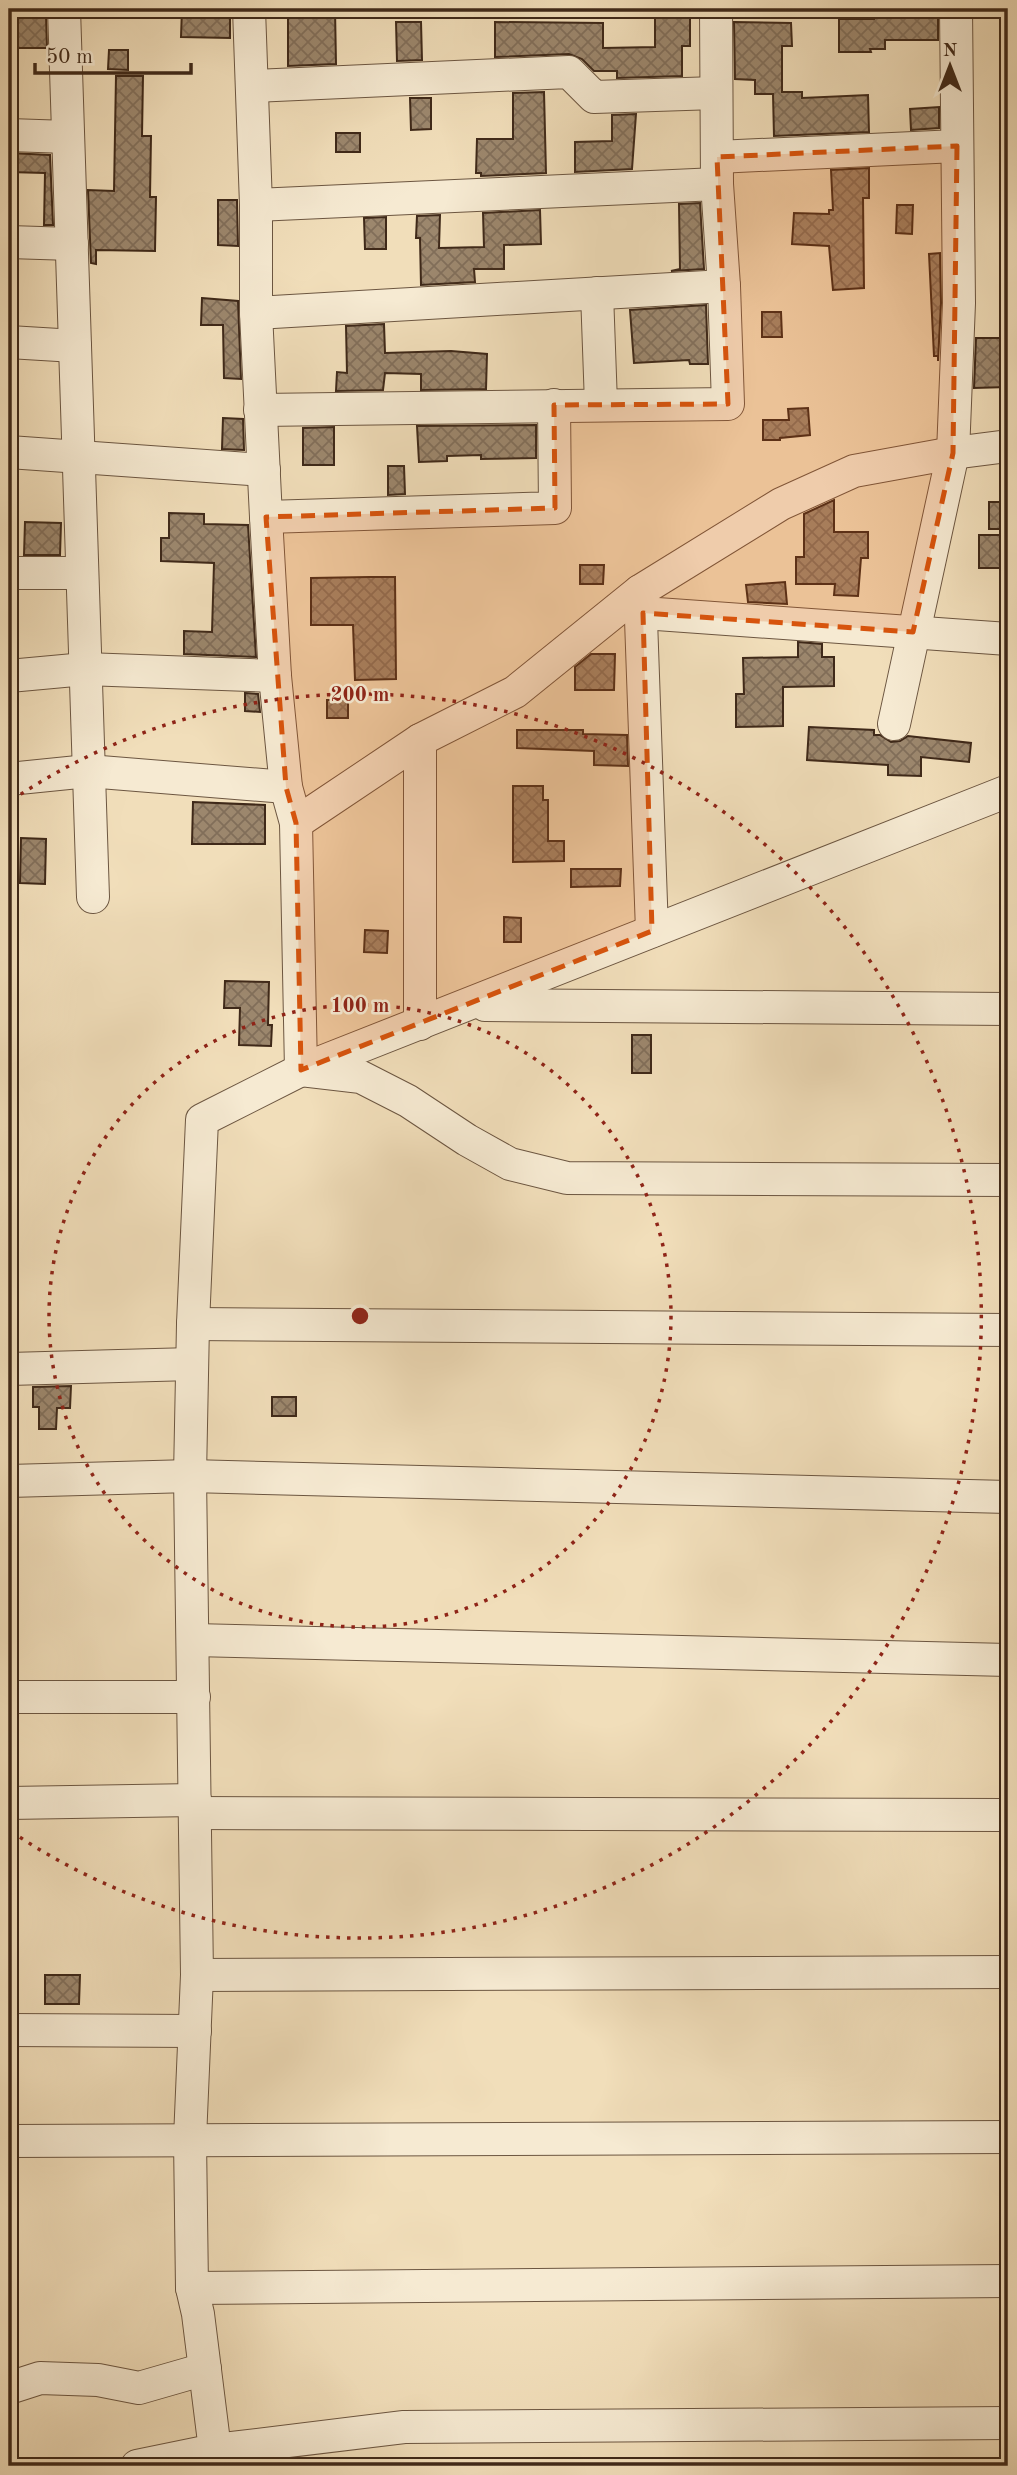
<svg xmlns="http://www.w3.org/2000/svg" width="1017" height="2475" font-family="'Old Standard TT',serif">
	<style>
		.building { fill: url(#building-cross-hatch); stroke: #3f2919; stroke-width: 2 }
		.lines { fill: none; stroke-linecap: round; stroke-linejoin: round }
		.minor-casing { stroke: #6c5641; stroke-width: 34 }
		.minor { stroke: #f6ead2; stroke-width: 32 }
		.marked { fill: #d7540d; fill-opacity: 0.2; stroke: #d7540d; stroke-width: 5; stroke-dasharray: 14 9; stroke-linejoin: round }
		.ring { fill: none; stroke: #8f2418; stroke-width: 3.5; stroke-dasharray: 3.5 7 }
		.centre { fill: #8f2418; stroke: #f6ead2; stroke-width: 3.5 }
		.ring-label { font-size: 21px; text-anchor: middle; font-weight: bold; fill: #8f2418; stroke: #f6ead2; stroke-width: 5; stroke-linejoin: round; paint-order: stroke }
	</style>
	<defs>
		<pattern id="building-cross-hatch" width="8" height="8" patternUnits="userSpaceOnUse" patternTransform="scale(1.75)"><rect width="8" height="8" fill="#9c876d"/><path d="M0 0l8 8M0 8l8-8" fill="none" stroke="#816e59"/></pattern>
	</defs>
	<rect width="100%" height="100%" fill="#f1deba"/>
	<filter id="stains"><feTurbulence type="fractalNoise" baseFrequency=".00286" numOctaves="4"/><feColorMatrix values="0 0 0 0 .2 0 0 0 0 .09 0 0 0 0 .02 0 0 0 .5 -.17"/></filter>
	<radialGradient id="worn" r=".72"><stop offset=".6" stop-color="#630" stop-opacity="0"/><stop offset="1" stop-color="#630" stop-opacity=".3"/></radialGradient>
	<g class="building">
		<polygon points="182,9 230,9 230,38 181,37"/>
		<polygon points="288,9 335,9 336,64 288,66"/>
		<polygon points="874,9 902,9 902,13 938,12 938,40 885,40 885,49 870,49 871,52 839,52 839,19 874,19"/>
		<polygon points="655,12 690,12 690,46 682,46 682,76 617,78 617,71 594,71 582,59 569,54 495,57 495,22 603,23 603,48 655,47"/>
		<polygon points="9,14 46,15 47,48 9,48"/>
		<polygon points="396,22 421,22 422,60 397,61"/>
		<polygon points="734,22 791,23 792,46 782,46 782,92 802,92 802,98 868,95 869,132 774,136 773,94 755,94 755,80 735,79"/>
		<polygon points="109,50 128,50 128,70 108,69"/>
		<polygon points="116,76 143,76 142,136 151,136 150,197 156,197 155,251 96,250 96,264 91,263 88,190 114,191"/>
		<polygon points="544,92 546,173 481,176 481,173 476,173 477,139 513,139 513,93"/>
		<polygon points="410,98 431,98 431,129 411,130"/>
		<polygon points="939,107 939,128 911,130 910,109"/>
		<polygon points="636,114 632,169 575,172 575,142 612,141 612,115"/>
		<rect x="336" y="133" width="24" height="19"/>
		<polygon points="9,153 50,155 53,225 44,225 45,173 9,172"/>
		<polygon points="869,168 869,198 863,198 864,288 833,290 829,246 792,244 794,213 829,214 829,210 833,210 831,170"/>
		<polygon points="218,200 237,200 238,246 218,245"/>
		<polygon points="700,203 704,269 671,271 680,269 679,204"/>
		<polygon points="897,205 913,205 912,234 896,233"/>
		<polygon points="540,210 541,244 504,245 504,269 474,269 475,282 421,285 420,238 416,238 417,216 440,215 439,248 484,247 483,213"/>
		<polygon points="386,217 386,249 365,249 364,218"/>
		<polygon points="940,253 941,303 938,361 938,356 934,356 929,254"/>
		<polygon points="202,298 238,301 241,379 224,378 223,325 201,325"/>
		<polygon points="706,305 708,364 690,364 689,360 634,363 630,310"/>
		<polygon points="762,312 781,312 782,337 762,337"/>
		<polygon points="384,324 385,353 451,351 487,354 486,389 421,390 421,374 385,373 383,390 336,391 337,372 347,373 346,326"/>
		<polygon points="976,338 1008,338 1008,387 974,388"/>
		<polygon points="808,408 810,435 780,438 780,440 763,440 763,420 789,420 788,409"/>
		<polygon points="223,418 243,419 244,450 222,449"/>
		<polygon points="536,425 536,458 481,459 481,455 447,456 447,461 419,462 417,426"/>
		<polygon points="334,427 334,465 303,465 303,428"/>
		<polygon points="388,466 404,466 405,494 388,495"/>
		<polygon points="834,500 834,532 868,532 868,558 861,558 858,596 834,595 835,584 796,584 796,557 804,557 804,514"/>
		<rect x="989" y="502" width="19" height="27"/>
		<polygon points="169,513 204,514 204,524 248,525 256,657 184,654 184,631 212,632 214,563 161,561 161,538 169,538"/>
		<polygon points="25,522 61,523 60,555 24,555"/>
		<rect x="979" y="535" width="22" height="33"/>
		<polygon points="580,565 604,565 603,584 580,584"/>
		<polygon points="369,577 395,577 396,679 355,680 353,625 311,625 311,578"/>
		<polygon points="785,582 787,604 748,602 746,585"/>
		<polygon points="798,642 822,644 822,657 834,657 834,686 783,687 783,726 736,727 736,694 744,694 743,658 798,657"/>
		<polygon points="591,654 615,654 614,690 575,690 575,667"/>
		<polygon points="245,693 258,694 260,712 245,711"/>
		<rect x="327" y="700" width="21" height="18"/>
		<polygon points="809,727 874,730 874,735 880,735 891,742 900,741 908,736 971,743 969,762 921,757 921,776 888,775 888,765 807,760"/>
		<polygon points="517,730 583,730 583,734 627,735 628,766 594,765 594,751 517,748"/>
		<polygon points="513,786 543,786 543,800 548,800 548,841 564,841 564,861 513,862"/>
		<polygon points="193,802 265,805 265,844 192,844"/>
		<polygon points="21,838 46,839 45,884 20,883"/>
		<polygon points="571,869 621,869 620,886 571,887"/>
		<polygon points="504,917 521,918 521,942 504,942"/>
		<polygon points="365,930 388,931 387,953 364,952"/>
		<polygon points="225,981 269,982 268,1025 272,1025 271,1046 239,1045 240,1008 224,1008"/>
		<rect x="632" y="1035" width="19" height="38"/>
		<polygon points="71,1386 70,1408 57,1408 56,1429 39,1429 39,1407 33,1407 33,1387"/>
		<rect x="272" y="1397" width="24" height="19"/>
		<polygon points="45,1975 80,1975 79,2004 45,2004"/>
	</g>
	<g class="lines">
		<g class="minor-casing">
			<g id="minor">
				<polyline points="64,9 93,897"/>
				<polyline points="249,9 256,205 256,313 266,517 275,676 286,787 296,823 301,1070 361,1077 408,1101 467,1140 510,1164 567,1178 1008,1180"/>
				<polyline points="252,86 569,72 594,97 716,93"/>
				<polyline points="9,135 68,137"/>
				<polyline points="717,157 957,146"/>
				<polyline points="256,205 717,184"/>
				<polyline points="9,242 72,244"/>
				<polyline points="597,293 601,404"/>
				<polyline points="256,313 724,286"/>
				<polyline points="9,342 75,346"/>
				<polyline points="260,410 728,404 724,286 717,184 716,9"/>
				<polyline points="9,452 264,470"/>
				<polyline points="266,517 555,508 554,405"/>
				<polyline points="9,573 82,573"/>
				<polyline points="643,613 1008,639"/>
				<polyline points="9,676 85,669 275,676"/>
				<polyline points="894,724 953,453 959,303 956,9"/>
				<polyline points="420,740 420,1024"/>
				<polyline points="9,779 88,771 286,787"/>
				<polyline points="296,823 420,740 515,692 640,591"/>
				<polyline points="652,931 640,591 781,504 854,471 953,453 1008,446"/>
				<polyline points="485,1005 1008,1009"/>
				<polyline points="193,1324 1008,1330"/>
				<polyline points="9,1369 192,1364"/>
				<polyline points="9,1481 190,1476 1008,1497"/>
				<polyline points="194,1640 1008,1660"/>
				<polyline points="9,1697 194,1697"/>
				<polyline points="9,1803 195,1800"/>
				<polyline points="195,1813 1008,1815"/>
				<polyline points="197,1975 1008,1972"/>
				<polyline points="9,2030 195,2031"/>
				<polyline points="9,2141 1008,2137"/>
				<polyline points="192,2288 1008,2281"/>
				<polyline points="9,2388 40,2378 98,2380 139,2388 205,2369"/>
				<polyline points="215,2450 198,2314 192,2288 190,2139 197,1975 190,1476 193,1324 202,1120 301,1070 1008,791"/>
				<polyline points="137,2466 215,2450 404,2427 1008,2423"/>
			</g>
		</g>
		<use href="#minor" class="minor"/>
	</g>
	<path class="marked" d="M957,146L953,453L913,632L643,613L652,931L301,1070L296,823L286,787L266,517L555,508L554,405L728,404L717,157Z"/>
	<g class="ring">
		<circle cx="360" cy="1316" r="311"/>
		<path d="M12 800A622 622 0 1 1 12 1832"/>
	</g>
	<circle cx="360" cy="1316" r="10" class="centre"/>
	<g class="ring-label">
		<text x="360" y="701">200 m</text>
		<text x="360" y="1012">100 m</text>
	</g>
	<rect width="1017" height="2475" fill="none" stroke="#f1deba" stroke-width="35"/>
	<rect x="10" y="10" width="996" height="2454" fill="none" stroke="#3f2919" stroke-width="3.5"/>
	<rect x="18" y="18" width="982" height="2440" fill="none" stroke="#3f2919" stroke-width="2"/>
	<g transform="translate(950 66)" stroke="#f6ead2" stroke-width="5" paint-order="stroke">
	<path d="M0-5L12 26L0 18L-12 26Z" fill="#3f2919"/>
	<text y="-10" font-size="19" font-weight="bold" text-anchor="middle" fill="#3f2919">N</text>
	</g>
	<path d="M35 63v10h156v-10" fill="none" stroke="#3f2919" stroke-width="3.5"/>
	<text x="46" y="63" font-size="21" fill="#3f2919" stroke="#f6ead2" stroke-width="5" paint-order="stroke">50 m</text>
	<rect width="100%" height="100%" filter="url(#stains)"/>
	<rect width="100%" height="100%" fill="url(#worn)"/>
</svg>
